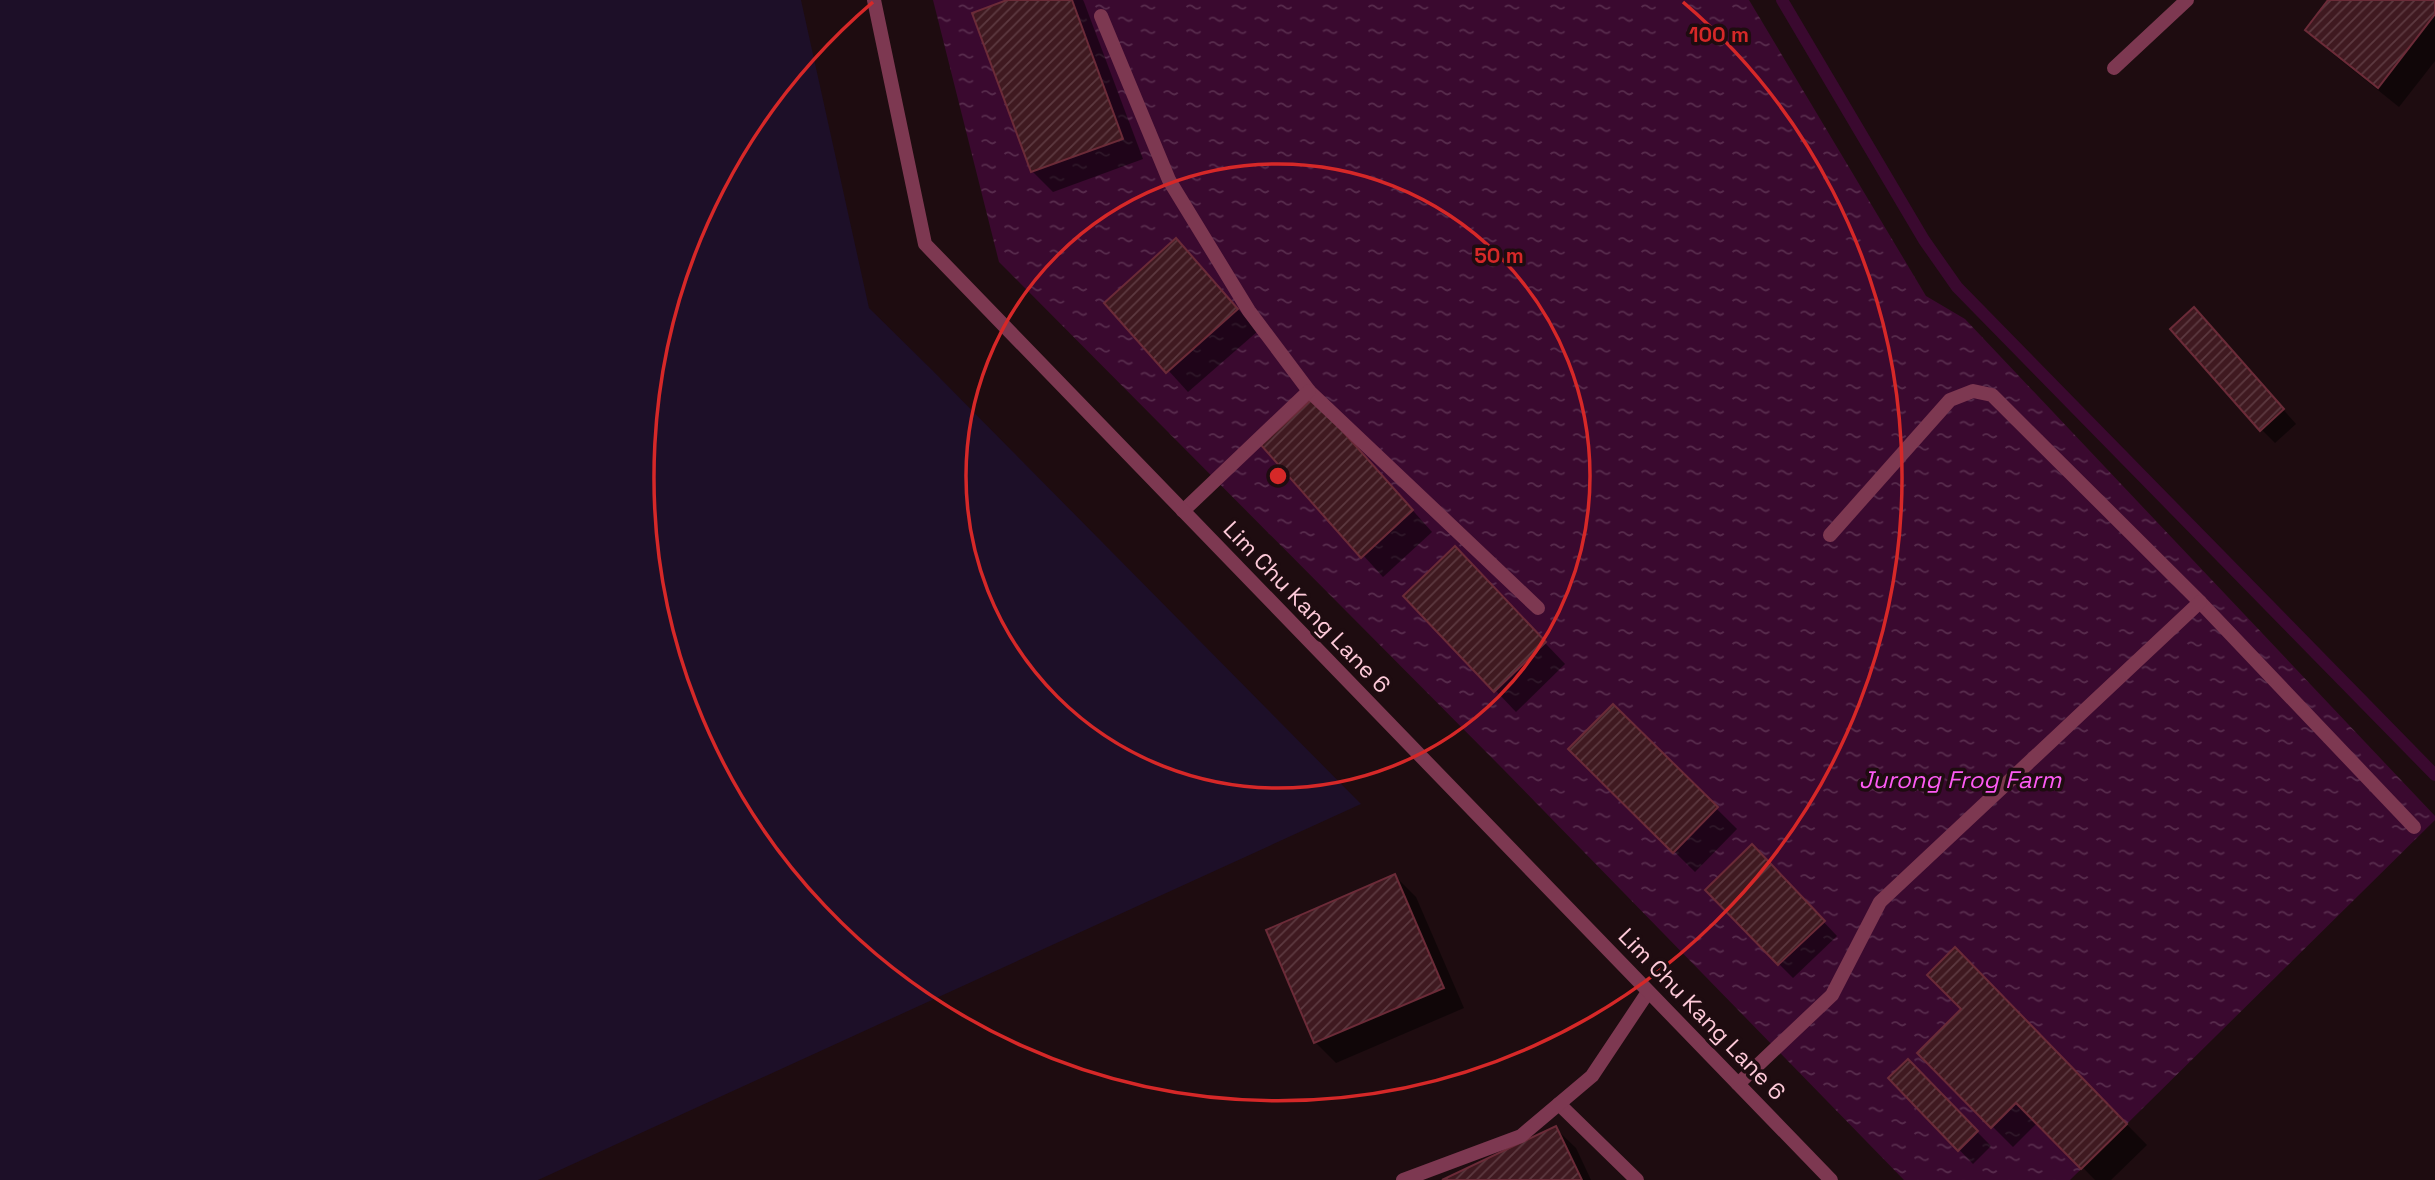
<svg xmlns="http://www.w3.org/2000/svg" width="2435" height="1180" font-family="'Space Grotesk',sans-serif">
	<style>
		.green { fill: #1d0f28 }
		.water { fill: url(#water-ripples) }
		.shadow { fill: #0007 }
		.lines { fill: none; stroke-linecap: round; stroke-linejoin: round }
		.stream { stroke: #3a092f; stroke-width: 12 }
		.building { fill: url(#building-hatch); stroke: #6b2b38; stroke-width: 2 }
		.service { stroke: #7d3851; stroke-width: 14 }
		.minor { stroke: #7d3851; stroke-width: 14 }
		.ring { fill: none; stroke: #d62828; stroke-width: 3.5 }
		.labels { text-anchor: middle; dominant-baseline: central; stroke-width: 7; stroke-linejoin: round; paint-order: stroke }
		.street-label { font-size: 23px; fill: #fecad9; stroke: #1e0c10 }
		.water-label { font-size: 24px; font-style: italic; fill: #fd5af3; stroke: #1e0c10 }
		.centre { fill: #d62828; stroke: #1e0c10; stroke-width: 3.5 }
		.ring-label { font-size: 21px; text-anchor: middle; font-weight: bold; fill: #d62828; stroke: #1e0c10; stroke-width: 7; stroke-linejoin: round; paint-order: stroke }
	</style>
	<defs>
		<pattern id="water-ripples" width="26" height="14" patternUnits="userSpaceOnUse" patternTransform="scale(1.75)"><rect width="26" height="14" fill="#3a092f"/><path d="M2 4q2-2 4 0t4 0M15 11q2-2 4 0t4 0" fill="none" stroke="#582c4d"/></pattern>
		<pattern id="building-hatch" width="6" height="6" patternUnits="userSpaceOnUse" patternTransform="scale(1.75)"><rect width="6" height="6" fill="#3f1920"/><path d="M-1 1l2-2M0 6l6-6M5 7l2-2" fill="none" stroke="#5c3940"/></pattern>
	</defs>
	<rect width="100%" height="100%" fill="#1e0c10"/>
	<polygon class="green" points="0,0 801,0 869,308 932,370 1361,804 538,1180 0,1180"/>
	<polygon class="water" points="933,0 1749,0 1926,296 1965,319 2435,816 2435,820 2070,1180 1904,1180 1502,768 999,262"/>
	<g class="shadow">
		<polygon points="1013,0 1083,0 1084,2 1143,159 1053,192 1032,171"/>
		<polygon points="2331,0 2435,0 2435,61 2399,107 2328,50 2307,30"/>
		<polygon points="1176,241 1258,331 1188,392 1107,303"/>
		<polygon points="2208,324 2296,424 2275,443 2261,429"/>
		<polygon points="1333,421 1432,532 1383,577 1263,445"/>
		<polygon points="1475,569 1565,664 1516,712 1406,596"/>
		<polygon points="1613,706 1737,829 1695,872 1571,749"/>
		<polygon points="1766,861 1837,936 1793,978 1779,964"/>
		<polygon points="1395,876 1416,897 1464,1008 1336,1063 1315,1042"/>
		<polygon points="1955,950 2147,1145 2111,1180 2095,1180 2038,1122 2013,1147 1919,1053 1963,1009"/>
		<polygon points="1907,1061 1991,1146 1973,1164 1890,1078"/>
		<polygon points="1555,1128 1576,1148 1591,1180 1446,1180"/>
	</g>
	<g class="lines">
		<polyline class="stream" points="1782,0 1924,240 1957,287 2435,775"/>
	</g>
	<g class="building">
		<polygon points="1007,0 1072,0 1123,139 1031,172 972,13"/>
		<polygon points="2328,0 2435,0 2435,14 2378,88 2305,30"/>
		<polygon points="1176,238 1238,309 1166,373 1104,303"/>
		<polygon points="2194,307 2284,409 2260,431 2170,329"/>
		<polygon points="1313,398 1413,510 1361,558 1261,445"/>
		<polygon points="1455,546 1546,642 1494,692 1403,596"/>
		<polygon points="1613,704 1718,807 1673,853 1568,749"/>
		<polygon points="1752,844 1825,921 1778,965 1705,890"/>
		<polygon points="1395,874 1444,988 1314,1043 1266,930"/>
		<polygon points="1955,947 2127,1124 2081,1169 2016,1103 1991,1128 1917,1053 1961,1009 1927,975"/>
		<polygon points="1908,1059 1978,1131 1958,1151 1888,1078"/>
		<polygon points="1556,1126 1582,1180 1442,1180"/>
	</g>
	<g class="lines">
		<g class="service">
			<polyline points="1101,16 1169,180 1249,311 1309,391 1538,608"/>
			<polyline points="2114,68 2187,0"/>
			<polyline points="1183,511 1309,391"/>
			<polyline points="1830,535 1950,400 1973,391 1992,395 2200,602 2414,827"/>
			<polyline points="1738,1084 1832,995 1880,902 2200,602"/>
			<polyline points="1559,1104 1637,1180"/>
			<polyline points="1403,1180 1521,1136 1592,1076 1648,992"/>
		</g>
		<polyline class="minor" points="874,0 925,244 1831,1180"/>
	</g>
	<g class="ring">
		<circle cx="1278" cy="476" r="312"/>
		<path d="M1683 2A624 624 0 1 1 873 2"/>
	</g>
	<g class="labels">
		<g class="street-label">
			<text transform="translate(1307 607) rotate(46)">Lim Chu Kang Lane 6</text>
			<text transform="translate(1702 1014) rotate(46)">Lim Chu Kang Lane 6</text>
		</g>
		<g class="water-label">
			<text x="1960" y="779">Jurong Frog Farm</text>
		</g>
	</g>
	<circle cx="1278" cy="476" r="10" class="centre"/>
	<g class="ring-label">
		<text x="1719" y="42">100 m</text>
		<text x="1499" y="263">50 m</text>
	</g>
</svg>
